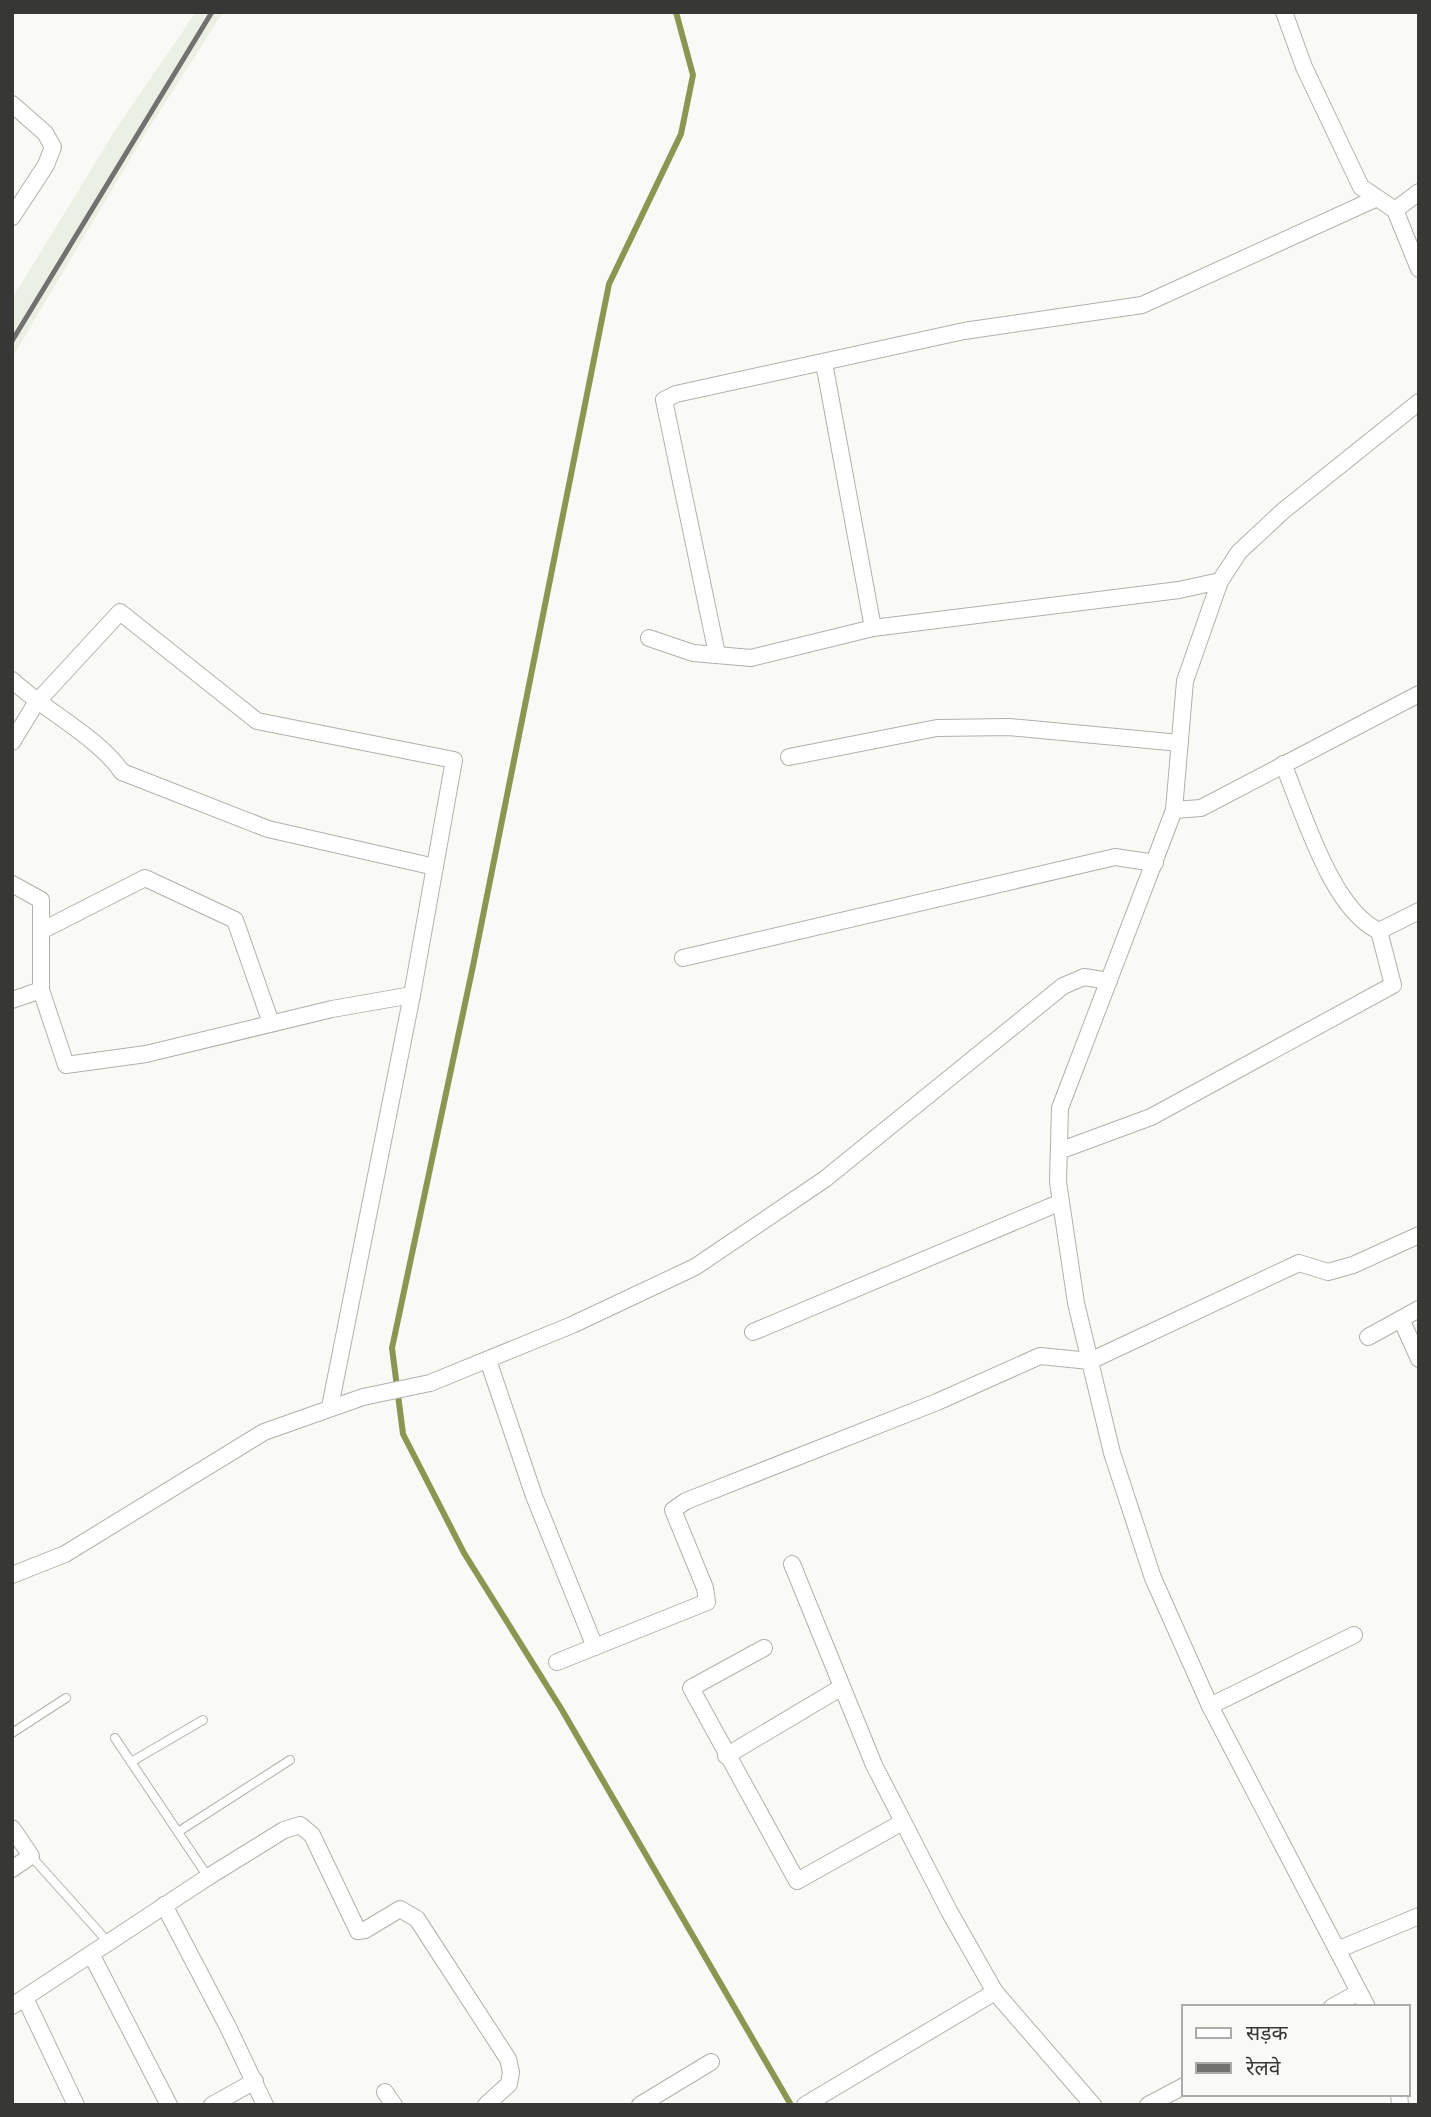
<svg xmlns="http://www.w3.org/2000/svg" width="1431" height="2117" font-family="'Libre Baskerville','Noto Sans Devanagari',serif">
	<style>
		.built { fill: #ecefe3 }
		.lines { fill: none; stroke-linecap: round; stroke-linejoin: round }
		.stream { stroke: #8c9653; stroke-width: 6 }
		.service-casing { stroke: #b0b1ad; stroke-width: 10 }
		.minor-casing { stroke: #b0b1ad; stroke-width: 18 }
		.service { stroke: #fff; stroke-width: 8 }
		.minor { stroke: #fff; stroke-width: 16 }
		.rail { stroke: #71726f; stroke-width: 5 }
	</style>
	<rect width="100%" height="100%" fill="#f9faf5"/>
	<polygon class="built" points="196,12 223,12 142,139 12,358 12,299 116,129"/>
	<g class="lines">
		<polyline class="stream" points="676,12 693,75 681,134 609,284 473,966 392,1348 403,1434 464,1553 562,1710 791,2105"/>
		<g class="service-casing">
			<g id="service">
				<polyline points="12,1733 66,1698"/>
				<polyline points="115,1738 208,1877"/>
				<polyline points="131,1762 203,1720"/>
				<polyline points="178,1832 290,1760"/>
				<polyline points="31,1856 108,1942"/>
			</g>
		</g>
		<g class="minor-casing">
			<g id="minor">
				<polyline points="1284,12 1304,67 1361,187 1395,210 1419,269"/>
				<polyline points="12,104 45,133 53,147 46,165 12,217"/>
				<polyline points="1395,210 1419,192"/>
				<polyline points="824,363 873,628"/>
				<polyline points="649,638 693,653 751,658 873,628 1179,590 1220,581"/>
				<polyline points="717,654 664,400 676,394 964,331 1142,305 1375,199"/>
				<path d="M12,680C45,711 97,736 122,772L268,829L435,867"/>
				<polyline points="12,742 36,703 120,612 257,721 454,760 412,995 330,1407"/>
				<polyline points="789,757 937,728 1009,727 1180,743"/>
				<path d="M1283,764C1304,813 1331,909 1379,931"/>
				<polyline points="1174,810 1201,808 1419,694"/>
				<polyline points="12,884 41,900 41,990 66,1065 146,1054 332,1009 412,995"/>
				<polyline points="41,931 145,878 235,920 271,1023"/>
				<polyline points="1379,931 1419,911"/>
				<polyline points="683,958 1115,857 1155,863"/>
				<polyline points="12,1000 41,990"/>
				<polyline points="1059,1151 1151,1117 1393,985 1379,931"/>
				<polyline points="1401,1319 1419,1359"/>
				<polyline points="753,1332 1061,1202"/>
				<polyline points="1368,1337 1419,1309"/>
				<polyline points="488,1360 534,1496 595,1647"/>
				<polyline points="792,1564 874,1765 949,1911 995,1992 1093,2105"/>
				<polyline points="12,1575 65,1554 264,1432 363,1397 430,1383 572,1325 695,1267 825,1179 1063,986 1084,977 1109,981"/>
				<polyline points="764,1648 691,1688 797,1881 901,1823"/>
				<polyline points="557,1662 707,1602 705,1588 673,1510 686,1501 937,1402 1040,1356 1090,1361 1299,1263 1328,1272 1353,1265 1419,1235"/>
				<polyline points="1210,1706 1354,1635"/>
				<polyline points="726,1756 842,1687"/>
				<polyline points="12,1828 31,1856 12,1869"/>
				<polyline points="164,1905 228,2027 265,2105"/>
				<polyline points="1337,1950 1419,1916"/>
				<polyline points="91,1954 169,2105"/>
				<polyline points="25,1998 76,2105"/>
				<polyline points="12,2006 208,1877 284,1830 300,1825 312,1835 358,1931 365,1930 400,1909 417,1919 508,2059 511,2072 509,2084 486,2105"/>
				<polyline points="1332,2007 1359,1992"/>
				<polyline points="1367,2007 1210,1706 1153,1578 1112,1453 1076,1303 1058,1182 1060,1108 1174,810 1185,681 1220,581 1239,552 1283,511 1419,402"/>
				<polyline points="385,2092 394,2105"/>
				<polyline points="1399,2094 1400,2105"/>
				<polyline points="212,2105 255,2081"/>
				<polyline points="640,2105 711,2062"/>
				<polyline points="805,2105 995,1992"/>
				<polyline points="1148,2105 1184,2086"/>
			</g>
		</g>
		<use href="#service" class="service"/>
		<use href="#minor" class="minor"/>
		<polyline class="rail" points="12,341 212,12"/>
	</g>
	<rect width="1431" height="2117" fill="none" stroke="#373836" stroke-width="28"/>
	<rect x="1182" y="2005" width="228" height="91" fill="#f9faf5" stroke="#abaca9" stroke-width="2"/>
	<rect x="1196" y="2028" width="35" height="10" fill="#ffffff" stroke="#abaca9" stroke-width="2"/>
	<text x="1246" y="2040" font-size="21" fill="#373836">सड़क</text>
	<rect x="1196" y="2063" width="35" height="10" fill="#71726f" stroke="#abaca9" stroke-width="2"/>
	<text x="1246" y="2075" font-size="21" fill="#373836">रेलवे</text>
</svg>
